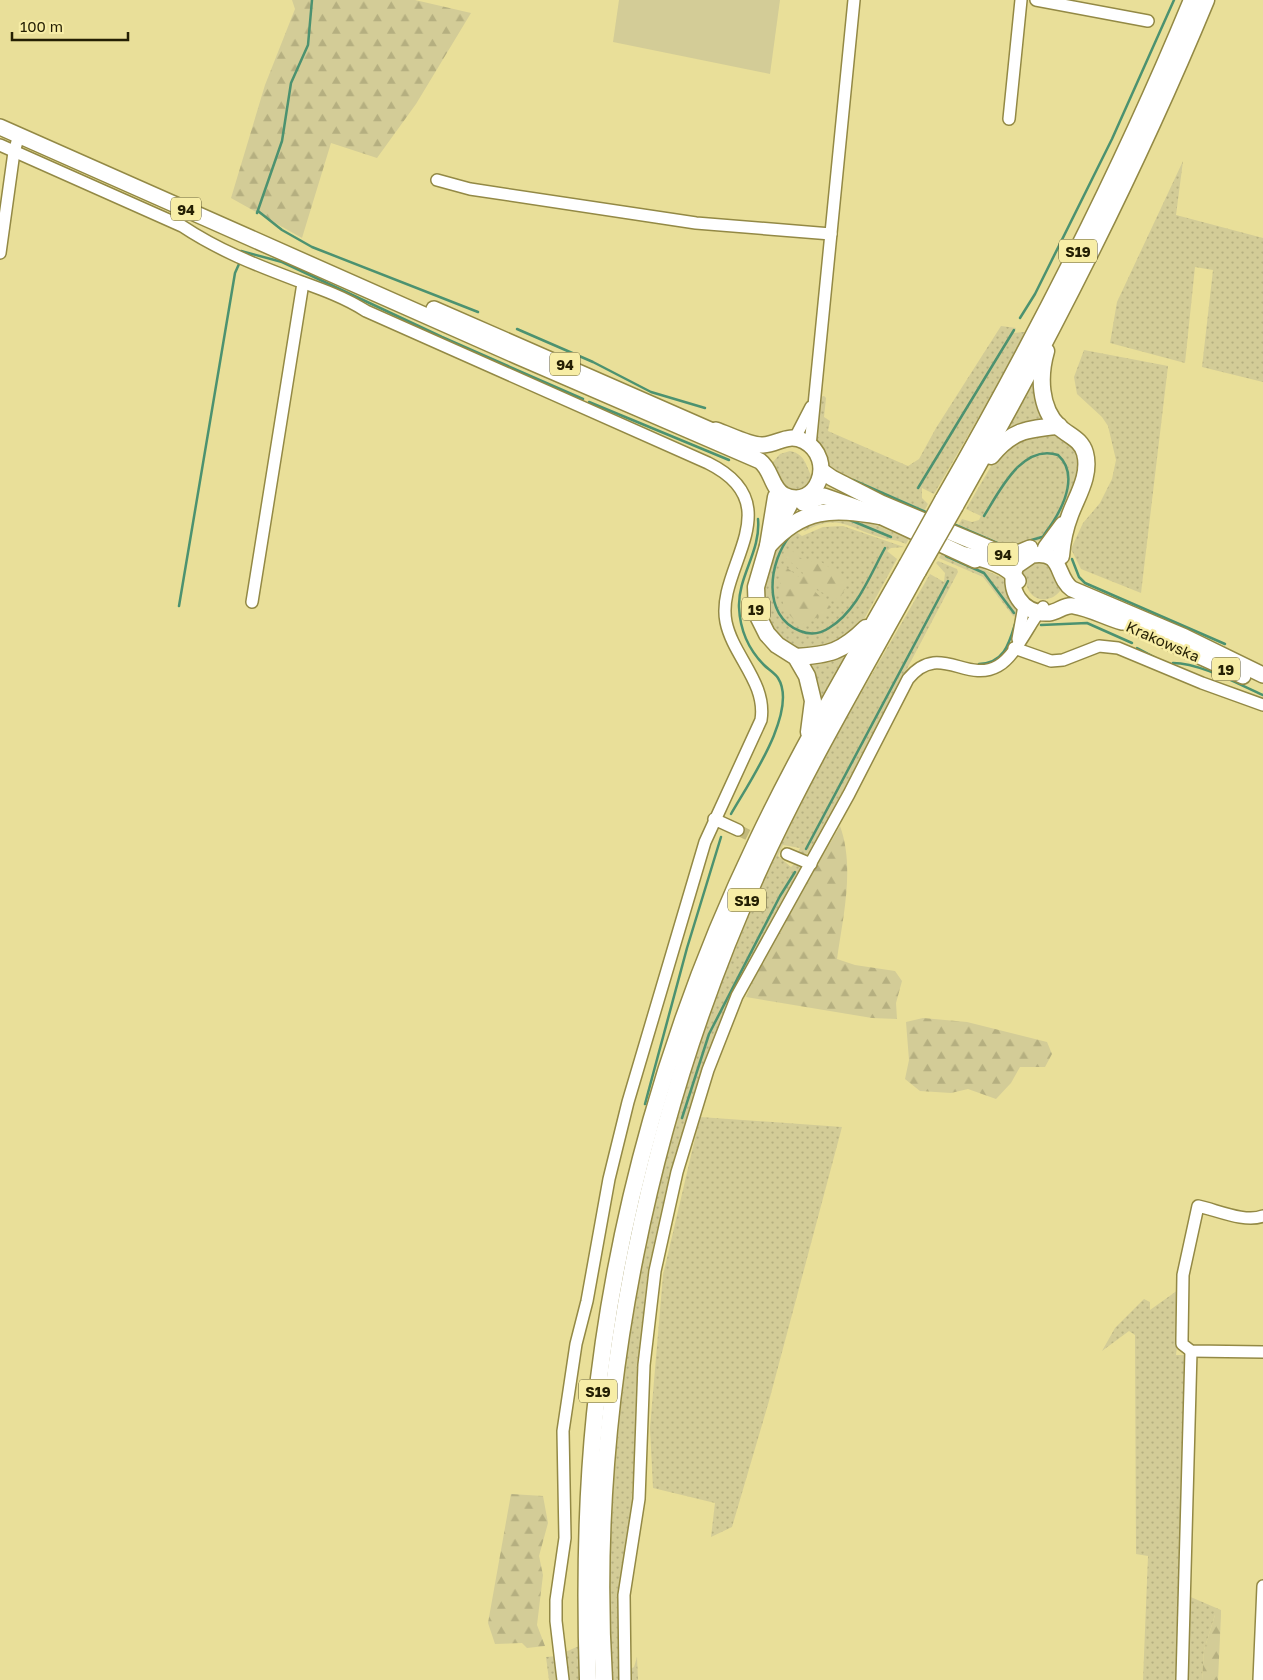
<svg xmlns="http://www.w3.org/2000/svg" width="1263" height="1680" font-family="'Golos Text',sans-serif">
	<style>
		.grass { fill: url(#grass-dots) }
		.forest { fill: url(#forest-firs) }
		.pitch { fill: #d3cc97 }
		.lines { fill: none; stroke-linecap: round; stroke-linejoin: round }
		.stream { stroke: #4c9270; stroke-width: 2.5 }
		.minor-tunnel { stroke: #c2b97b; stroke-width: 11; stroke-dasharray: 11 5.5; stroke-linecap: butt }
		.minor-casing { stroke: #938945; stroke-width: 14 }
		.major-casing { stroke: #938945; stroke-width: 18 }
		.highway-casing { stroke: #938945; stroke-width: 19 }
		.minor { stroke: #fff; stroke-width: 11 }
		.major { stroke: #fff; stroke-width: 15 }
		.highway { stroke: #fff; stroke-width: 16 }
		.highway-bridge-casing { stroke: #938945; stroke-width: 19; stroke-linecap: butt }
		.highway-bridge { stroke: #fff; stroke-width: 16 }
		.labels { text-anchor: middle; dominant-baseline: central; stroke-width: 5; stroke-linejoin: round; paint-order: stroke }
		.shield { fill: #f7eda6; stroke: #635d34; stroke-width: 1 }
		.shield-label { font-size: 14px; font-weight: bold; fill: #241f03 }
		.street-label { font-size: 15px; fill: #241f03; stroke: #f7eda6 }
	</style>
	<defs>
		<pattern id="grass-dots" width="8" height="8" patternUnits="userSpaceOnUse" patternTransform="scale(1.25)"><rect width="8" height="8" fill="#d3cc97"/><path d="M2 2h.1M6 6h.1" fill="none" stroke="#b5af80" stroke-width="1.8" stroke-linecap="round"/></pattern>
		<pattern id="forest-firs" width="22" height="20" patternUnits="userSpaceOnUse" patternTransform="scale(1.25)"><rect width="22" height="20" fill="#d3cc97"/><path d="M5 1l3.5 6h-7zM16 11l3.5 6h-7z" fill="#b5af80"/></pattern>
	</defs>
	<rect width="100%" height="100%" fill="#e9df99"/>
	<g class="grass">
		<polygon points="1183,161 1176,215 1263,238 1263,382 1202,367 1213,270 1195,267 1185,363 1110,343 1117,302"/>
		<polygon points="1001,326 1016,328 1014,333 1024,332 1026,336 934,494 922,488 922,498 928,504 922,515 831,472 815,441 820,397 824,396 826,398 824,417 830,421 828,431 908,466 919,459 936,428"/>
		<polygon points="1084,350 1168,366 1141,593 1081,569 1071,549 1083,523 1100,503 1112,479 1116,460 1108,426 1102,417 1077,394 1074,377"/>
		<path d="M1034,379C1032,395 1039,408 1048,421L1027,422L1010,427L1009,426Z"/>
		<path d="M1045,433C1107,446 1069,503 1049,538L1029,543L1015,550L956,529L962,519L972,522L979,520L981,516L966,509L997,456L1007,444Z"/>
		<path d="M790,451C806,454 806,467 813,479L805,488C780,494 782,480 772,463L780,454Z"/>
		<path d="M855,516L909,539L906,544C898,540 891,540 883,538C851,530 840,512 805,531L796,525Z"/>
		<polygon points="843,526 904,547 891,548 887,551 897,559 862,623 844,643 803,651 794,647 777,635 765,615 764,593 767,572 776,548 792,529 802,536 823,527"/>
		<polygon points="943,551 1003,578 1017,607 1018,618 1013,616 983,577 939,558"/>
		<polygon points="938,561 957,569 958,572 811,851 805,855 797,854 800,848 783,845 778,856 791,867 796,862 802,869 727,1007 651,1267 639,1368 622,1680 611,1680 608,1597 614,1477 625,1358 631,1314 665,1158 697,1051 714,1001 763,881 828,750 930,574 944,582 945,573 936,563"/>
		<path d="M1039,561L1051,567L1062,588C1055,601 1037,604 1029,591C1026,585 1025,578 1021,572L1028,564Z"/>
		<polygon points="842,657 845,659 821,702 819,684 809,665 826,663"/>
		<polygon points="700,1117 842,1127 769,1401 732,1527 711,1537 715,1503 653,1488 650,1428 663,1275"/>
		<polygon points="1178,1290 1180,1320 1176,1355 1187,1355 1178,1680 1143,1680 1148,1556 1136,1554 1135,1335 1129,1331 1102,1351 1115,1328 1144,1299 1150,1302 1150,1310"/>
		<polygon points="1186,1595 1221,1610 1221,1615 1215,1615 1204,1650 1202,1680 1185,1680"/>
		<polygon points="579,1646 581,1680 566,1680 563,1653"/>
		<polygon points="557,1656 560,1680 549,1680 546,1657"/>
		<polygon points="637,1657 638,1680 630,1680 630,1669 634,1667"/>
	</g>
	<g class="forest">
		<polygon points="292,0 415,0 471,13 416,104 377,158 331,143 302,238 231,198 265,85 295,9"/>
		<path d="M790,549L809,565L814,557L849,581L839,600L810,587L831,607L824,614L801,625C777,609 780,589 781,563L800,578L803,573L785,557Z"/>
		<path d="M840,826C855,867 843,917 837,959L855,965L895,971L902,981L896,1003L897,1019L872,1018L746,997L762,960Z"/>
		<polygon points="923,1018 967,1022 1047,1042 1052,1054 1045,1067 1020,1067 1011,1083 996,1099 968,1089 951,1093 920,1091 905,1079 909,1060 906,1022"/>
		<polygon points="511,1494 543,1496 548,1523 539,1556 543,1575 537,1625 545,1646 527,1648 522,1643 495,1644 488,1623"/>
		<polygon points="1215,1615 1221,1615 1218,1680 1202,1680 1204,1650"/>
	</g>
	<polygon class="pitch" points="619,0 780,0 770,74 613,42"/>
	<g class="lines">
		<g class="stream">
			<polyline points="258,211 282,230 312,247 478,312"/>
			<polyline points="257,213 282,141 291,83 308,45 312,0"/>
			<polyline points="241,251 282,262 442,337 583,399"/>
			<polyline points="1020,318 1035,294 1112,139 1174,0"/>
			<polyline points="517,329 593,362 651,392 705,408"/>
			<polyline points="589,402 729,460"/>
			<polyline points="853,480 928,513"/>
			<polyline points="918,488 1014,330"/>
			<path d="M984,516C999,492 1022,443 1058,455C1078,473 1065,503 1053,522C1050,527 1044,534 1043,537"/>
			<polyline points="850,520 891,537"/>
			<polyline points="951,523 1004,546 1018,545"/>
			<path d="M790,536C769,561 761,616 800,631C810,635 820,634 829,628C857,611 870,575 885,548"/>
			<polyline points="1028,541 1042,537"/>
			<polyline points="946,556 984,573 1014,613"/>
			<polyline points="1072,559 1079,577 1085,583 1225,644"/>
			<polyline points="179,606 235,273 239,264"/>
			<polyline points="1041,625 1087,623 1132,643"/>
			<polyline points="1137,648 1156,658"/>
			<path d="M1173,663C1200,663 1238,684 1263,695"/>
			<path d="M979,664C1004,663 1009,644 1015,624"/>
			<path d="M731,814C748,784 799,711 778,678C775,673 768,669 764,665C748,649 740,630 739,607C738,576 761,551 758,519"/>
			<polyline points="806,849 948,581"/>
			<polyline points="645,1104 687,948 721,837"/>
			<polyline points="682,1118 709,1034 780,896 795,872"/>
		</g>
		<polyline class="minor-tunnel" points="738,830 787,854"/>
		<g class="minor-casing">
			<g id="minor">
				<polyline points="1036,0 1148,21"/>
				<polyline points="1009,119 1021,0"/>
				<path d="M0,145L182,226C218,250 256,265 296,280C321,289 344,297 366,311L708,463C793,505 715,568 726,622C733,656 767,683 761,720L705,842L628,1102L609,1179L587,1301L576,1344L563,1431L565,1538L556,1600V1621L563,1680"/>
				<polyline points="437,180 470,189 696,223 831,234"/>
				<polyline points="0,253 14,152 19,135"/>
				<polyline points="795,438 811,407"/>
				<polyline points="810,446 854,0"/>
				<polyline points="252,602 303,283"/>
				<polyline points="1018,639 1024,606"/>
				<polyline points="1014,648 1051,661 1063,660 1099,646 1118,648 1202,683 1263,705"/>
				<polyline points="714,819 738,830"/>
				<polyline points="787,854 811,864"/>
				<path d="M1263,1216C1245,1223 1217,1210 1198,1206L1183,1275L1182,1339V1344L1191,1351L1263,1352"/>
				<path d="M625,1680L624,1595L639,1499L644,1365L655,1271L677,1172L708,1070L737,996L849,794L908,679C939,641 966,684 998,666C1016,656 1029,623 1043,607"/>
				<polyline points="1182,1680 1191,1351"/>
				<polyline points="1259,1680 1263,1586"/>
			</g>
		</g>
		<g class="major-casing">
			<g id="major">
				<path d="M0,127L519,357L760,461C772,470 771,488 784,495C817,511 837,459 804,441C787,433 779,444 763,445C751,446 728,434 716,430"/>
				<polyline points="434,309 724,436"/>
				<polyline points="822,471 832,478 881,503 1003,554 1013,555 1030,548"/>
				<polyline points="803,503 824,496 864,510"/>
				<polyline points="869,511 975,560"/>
				<path d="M966,555C984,559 1008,565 1018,581"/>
				<polyline points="1114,617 1243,676"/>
				<path d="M1122,622C1107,618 1089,608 1074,606C1065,604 1058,612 1049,613C1022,615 1006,589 1016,566L1032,555C1064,550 1055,577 1072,589L1185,637L1263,675"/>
			</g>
		</g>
		<g class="highway-casing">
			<g id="highway">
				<path d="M1046,351C1039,375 1039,408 1059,427C1069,436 1081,439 1085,453C1091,475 1077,496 1070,515C1065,528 1062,543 1061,556"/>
				<path d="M991,456C1012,430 1027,429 1059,426"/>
				<polyline points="776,497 768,546 756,587 757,614 767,634 777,645 796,657 807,676 813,701 809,732"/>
				<path d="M943,500C1036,338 1121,172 1192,0"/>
				<path d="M955,506C1048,342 1134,174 1206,0"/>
				<polyline points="777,528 790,503"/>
				<path d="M768,546C803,507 832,508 880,516"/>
				<polyline points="1046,548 1063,525"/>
				<path d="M796,657C829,655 842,652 866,628"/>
				<path d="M588,1680C585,1591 586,1502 595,1414C615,1216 671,1020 757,841C802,746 856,656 907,565"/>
				<path d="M604,1680C587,1401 650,1098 770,846C815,752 868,662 918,571"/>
			</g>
		</g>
		<use href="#minor" class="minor"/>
		<use href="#major" class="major"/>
		<use href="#highway" class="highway"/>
		<g class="highway-bridge-casing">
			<g id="highway-bridge">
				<polyline points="907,565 943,500"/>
				<polyline points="918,571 955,506"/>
			</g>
		</g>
		<use href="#highway-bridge" class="highway-bridge"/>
	</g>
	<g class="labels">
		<g class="shield">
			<rect x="171" y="197.5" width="30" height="23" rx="4"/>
			<rect x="1059" y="239.5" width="38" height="23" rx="4"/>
			<rect x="550" y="352.5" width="30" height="23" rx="4"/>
			<rect x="988" y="542.5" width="30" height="23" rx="4"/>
			<rect x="742" y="597.5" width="28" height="23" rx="4"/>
			<rect x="1212" y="657.5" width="28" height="23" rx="4"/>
			<rect x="728" y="888.5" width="38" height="23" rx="4"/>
			<rect x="579" y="1379.5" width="38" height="23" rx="4"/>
		</g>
		<g class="shield-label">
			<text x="186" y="209">94</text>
			<text x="1078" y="251">S19</text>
			<text x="565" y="364">94</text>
			<text x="1003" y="554">94</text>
			<text x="756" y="609">19</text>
			<text x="1226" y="669">19</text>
			<text x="747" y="900">S19</text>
			<text x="598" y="1391">S19</text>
		</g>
		<g class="street-label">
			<text transform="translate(1163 641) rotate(24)">Krakowska</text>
		</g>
	</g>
	<path d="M12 32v8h116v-8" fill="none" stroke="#241f03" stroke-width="2.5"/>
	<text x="20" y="32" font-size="15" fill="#241f03" stroke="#f7eda6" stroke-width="4" paint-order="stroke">100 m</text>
</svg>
